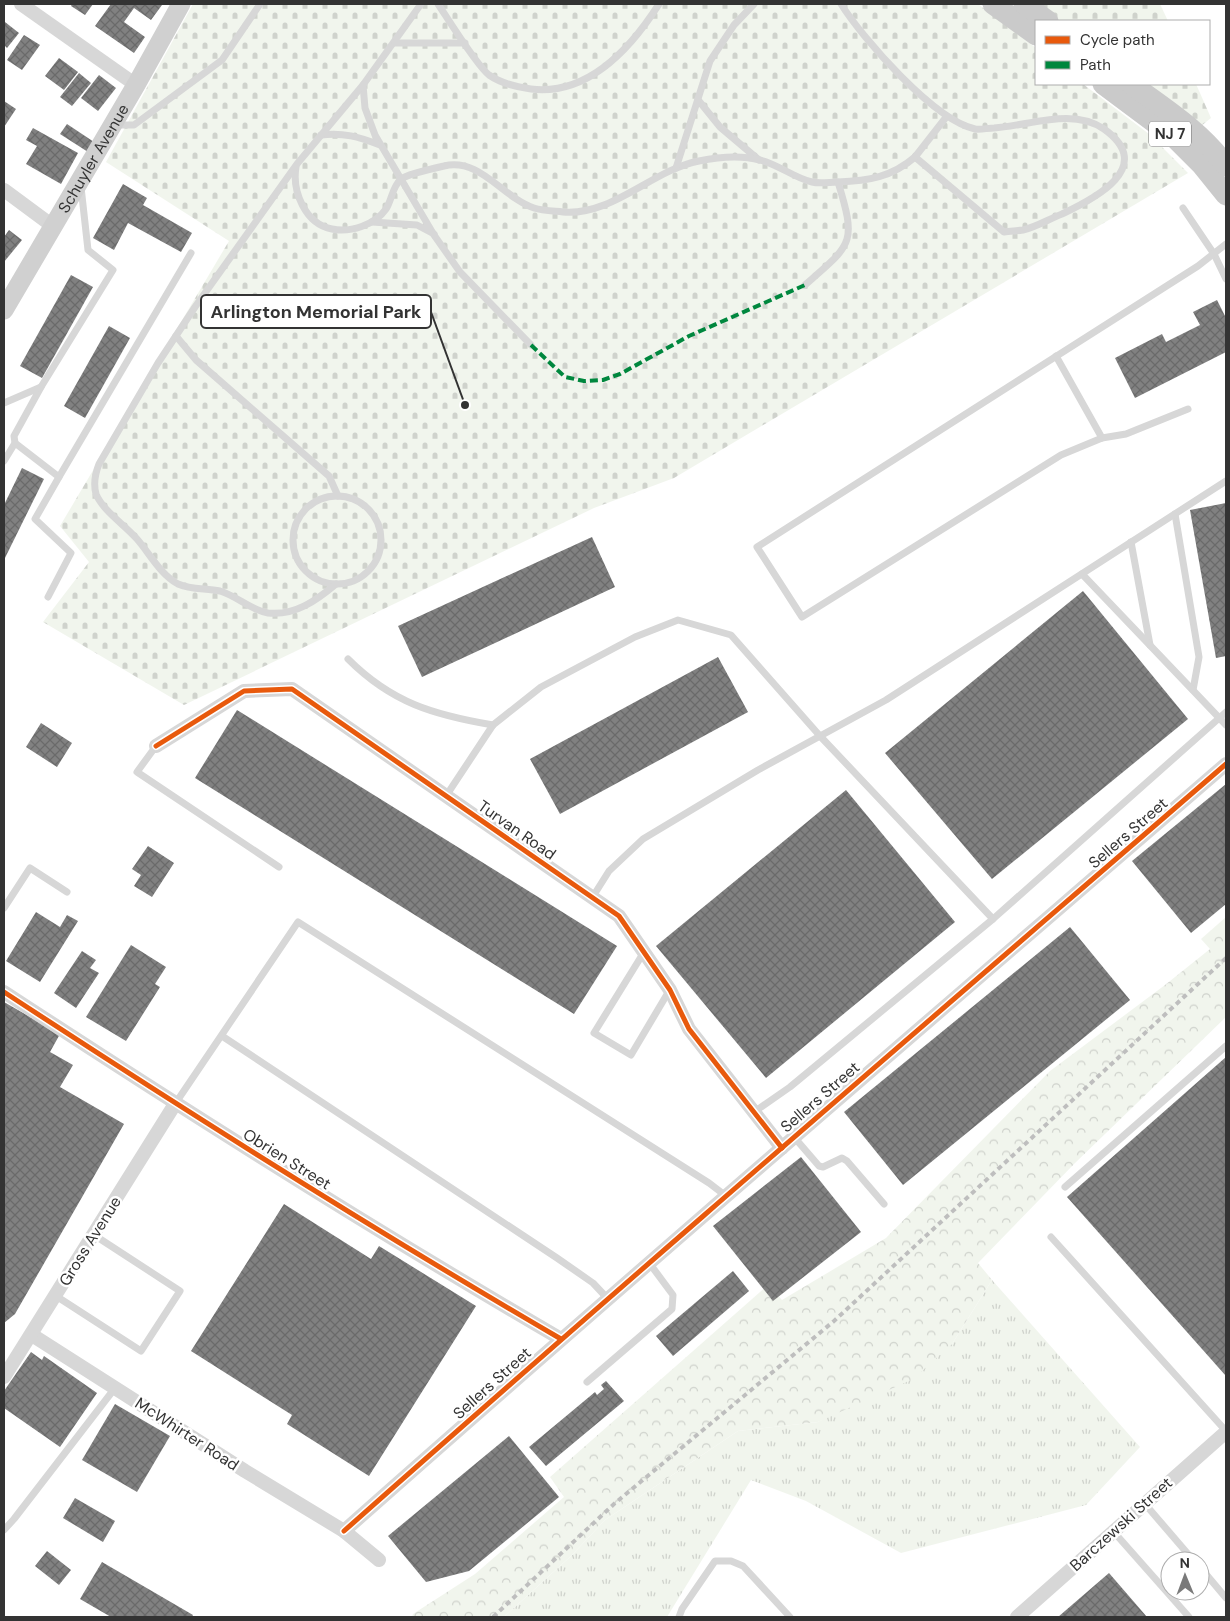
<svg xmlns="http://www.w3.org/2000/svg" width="1230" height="1621" font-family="'DM Sans',sans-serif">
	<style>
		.grass { fill: url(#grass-tufts) }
		.forest { fill: url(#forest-crowns) }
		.cemetery { fill: url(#cemetery-stones) }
		.building { fill: url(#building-cross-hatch) }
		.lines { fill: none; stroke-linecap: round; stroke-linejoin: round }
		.lane { stroke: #d7d7d7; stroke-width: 7 }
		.street { stroke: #d7d7d7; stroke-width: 14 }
		.secondary { stroke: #d0d0d0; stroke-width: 19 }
		.primary { stroke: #cacaca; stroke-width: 21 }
		.rail { stroke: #bebebe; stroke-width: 4; stroke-dasharray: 5 4; stroke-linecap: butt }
		.quiet { stroke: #00873e; stroke-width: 4; stroke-dasharray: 8 4; stroke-linecap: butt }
		.cycleway-casing { stroke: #fff; stroke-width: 8 }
		.cycleway { stroke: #e8590c; stroke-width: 5 }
		.labels { text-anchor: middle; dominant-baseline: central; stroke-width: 5; stroke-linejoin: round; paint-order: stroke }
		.shield { fill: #fff; stroke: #707070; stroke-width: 1 }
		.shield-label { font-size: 15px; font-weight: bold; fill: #333 }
		.street-label { font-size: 16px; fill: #333; stroke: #fff }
		.leader { fill: none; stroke: #333; stroke-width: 2 }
		.callout-dot { fill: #333; stroke: #fff; stroke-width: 2 }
		.callout { fill: #fff; stroke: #333; stroke-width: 2 }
		.callout-label { font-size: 18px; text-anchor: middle; font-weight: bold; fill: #333 }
	</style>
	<defs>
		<pattern id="grass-tufts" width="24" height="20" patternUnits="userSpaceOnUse" patternTransform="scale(1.25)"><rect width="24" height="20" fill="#f1f5ed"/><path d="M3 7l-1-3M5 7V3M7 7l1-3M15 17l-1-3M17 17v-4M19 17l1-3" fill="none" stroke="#cfd2cc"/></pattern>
		<pattern id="forest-crowns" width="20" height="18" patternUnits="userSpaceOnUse" patternTransform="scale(1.25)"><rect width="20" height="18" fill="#f1f5ed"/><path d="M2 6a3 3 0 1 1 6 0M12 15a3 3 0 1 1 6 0" fill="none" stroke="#cfd2cc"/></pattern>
		<pattern id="cemetery-stones" width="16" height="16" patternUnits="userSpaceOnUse" patternTransform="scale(1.25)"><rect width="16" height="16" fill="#f1f5ed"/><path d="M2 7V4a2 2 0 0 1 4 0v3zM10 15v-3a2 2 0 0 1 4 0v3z" fill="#cfd2cc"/></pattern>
		<pattern id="building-cross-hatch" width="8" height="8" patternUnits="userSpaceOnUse" patternTransform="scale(1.25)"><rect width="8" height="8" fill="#818181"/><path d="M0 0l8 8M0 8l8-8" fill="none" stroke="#6a6a6a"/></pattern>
	</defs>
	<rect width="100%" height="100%" fill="#fff"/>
	<polygon class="grass" points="992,1280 1140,1447 1086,1505 901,1553 806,1501 751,1480 667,1617 504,1617 571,1556 605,1520 738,1431 818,1422 952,1344"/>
	<polygon class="forest" points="1226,917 1226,1017 1075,1163 978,1263 992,1280 952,1344 913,1379 818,1422 738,1431 605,1520 571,1556 504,1617 412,1617 413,1614 475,1574 564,1497 550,1477 768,1285 782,1300 886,1238 1050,1071 1165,985 1210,949 1201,939"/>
	<g class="cemetery">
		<polygon points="193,4 978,4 1036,48 1036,84 1083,84 1149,134 1188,173 674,478 594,508 184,705 43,622 89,562 60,526 229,241 106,162"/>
		<polygon points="1036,4 1160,4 1168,21 1059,21"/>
		<polygon points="1144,84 1196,84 1211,118 1201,126"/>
	</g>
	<g class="building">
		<polygon points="72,4 93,4 85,15 71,6"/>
		<polygon points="111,4 162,5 151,20 134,8 124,22 145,37 134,53 95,26"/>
		<polygon points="5,22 19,33 7,48 4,45"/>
		<polygon points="24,35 40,45 22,70 7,60"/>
		<polygon points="59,58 78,72 64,90 45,76"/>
		<polygon points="79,73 91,83 72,106 60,97"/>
		<polygon points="99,75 116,88 98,111 81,98"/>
		<polygon points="4,101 16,109 4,127"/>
		<polygon points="67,124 94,142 88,152 60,134"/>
		<polygon points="33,128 78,153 61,184 26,164 37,146 26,140"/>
		<polygon points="123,184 147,198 143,205 192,233 181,252 128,223 114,250 93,238"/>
		<polygon points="9,230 22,240 4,262 4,237"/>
		<polygon points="71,275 93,287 42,378 20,366"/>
		<polygon points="1217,300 1226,318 1226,352 1135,398 1115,358 1162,334 1166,342 1200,325 1193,312"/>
		<polygon points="109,326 130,338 85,418 64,406"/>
		<polygon points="22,468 44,479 4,560 4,505"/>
		<polygon points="1226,503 1226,656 1216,658 1190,510"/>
		<polygon points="592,537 615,587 422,677 398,626"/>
		<polygon points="1083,591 1188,719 992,879 885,753"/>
		<polygon points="718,657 748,712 560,814 530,759"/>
		<polygon points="237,710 617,946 574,1014 195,778"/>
		<polygon points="41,723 72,743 57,767 26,747"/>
		<polygon points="1226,784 1226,904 1191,933 1132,861"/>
		<polygon points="846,790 955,922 766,1078 656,946"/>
		<polygon points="148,846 174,863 152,897 134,886 141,875 132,869"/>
		<polygon points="36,912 60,927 67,915 78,921 40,982 6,961"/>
		<polygon points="1070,927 1130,1000 903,1185 844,1112"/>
		<polygon points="131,945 166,967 155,984 160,987 126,1041 86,1017"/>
		<polygon points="82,951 96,960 90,968 99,973 76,1008 54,993"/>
		<polygon points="4,1002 60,1034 50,1052 73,1065 60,1087 124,1124 15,1314 4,1323"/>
		<polygon points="1226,1057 1226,1376 1067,1197"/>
		<polygon points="801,1157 861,1232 773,1301 713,1226"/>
		<polygon points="284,1204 371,1259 379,1246 476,1306 369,1476 287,1424 292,1415 191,1351"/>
		<polygon points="733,1271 749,1291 673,1356 656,1336"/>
		<polygon points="31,1352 42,1360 44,1356 97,1393 60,1447 4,1408 4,1391"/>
		<polygon points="606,1381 624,1401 546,1466 529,1447 595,1392 597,1395 604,1389 601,1385"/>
		<polygon points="115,1404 170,1436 137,1492 82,1460"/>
		<polygon points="509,1436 559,1497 469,1571 426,1582 388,1536"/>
		<polygon points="75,1498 115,1521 103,1542 63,1518"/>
		<polygon points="47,1551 71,1570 59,1585 35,1566"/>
		<polygon points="102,1562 193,1615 192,1617 111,1617 80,1599"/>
		<polygon points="1109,1573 1147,1617 1058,1617"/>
	</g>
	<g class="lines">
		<g class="lane">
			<polyline points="421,4 363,85 365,108 375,135 434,235 460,272 531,345"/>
			<path d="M438,4C448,19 477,66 489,75C502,84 516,87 531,89C589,96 631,48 659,4"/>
			<path d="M841,4C863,39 934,120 975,129C980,130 988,128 994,128C1029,126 1072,107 1104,129C1157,167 1094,199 1062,214C1049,219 1036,227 1023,230C1017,231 1010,231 1004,232L915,157L947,116"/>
			<polyline points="395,43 465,43"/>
			<polyline points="699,101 720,127 759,160"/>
			<polyline points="114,125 134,125 222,60 260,4"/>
			<path d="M321,135C343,132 359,137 380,145"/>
			<path d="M296,167C292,191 305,224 332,229C350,233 375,225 386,209C392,200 392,187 401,179C408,174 435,168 444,166C480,157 503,198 534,208C543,211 554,211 563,212C613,216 652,170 699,161C718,157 741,155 760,160C778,164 794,178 812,182C820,184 830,182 838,182"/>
			<polyline points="676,168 710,61 734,25 754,4"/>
			<polyline points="1183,208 1214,254 1226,279"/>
			<polyline points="372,222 417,225 434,234"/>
			<path d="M805,285C852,244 857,244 838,182C868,181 892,177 915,157"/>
			<polyline points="176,336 196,360 329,476 338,496"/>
			<polyline points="1056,356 1102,438"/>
			<polyline points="41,387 14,436 15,443 59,477 35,519 71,553 48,597"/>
			<polyline points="4,403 41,387 113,270 88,250 81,187"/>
			<polyline points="1188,409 1126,434 1102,438 1061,455 802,617 757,547 1198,266 1226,244"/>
			<polyline points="4,461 15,443"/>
			<polyline points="59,477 191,253"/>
			<circle cx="337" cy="540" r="44"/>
			<polyline points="1175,514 1199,657 1193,690"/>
			<polyline points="1131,542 1150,645"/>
			<polyline points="1082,574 1226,725"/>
			<path d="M336,584C317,600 295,616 268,613C250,610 237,596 220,591C206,588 191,590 178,584C160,574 150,554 137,539C125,525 103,511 96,494C93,483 95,474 99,464L158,363L195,307L297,164L363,85"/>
			<path d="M348,659C392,703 434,715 493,725"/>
			<polyline points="156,746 137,772 279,867"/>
			<polyline points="446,796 493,725 541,687 635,637 678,620 731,635 820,736 993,919"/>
			<polyline points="592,898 609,871 643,839 758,770 886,700 1226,481"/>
			<polyline points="4,908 30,868 67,892"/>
			<polyline points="644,952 594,1033 631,1055 669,991"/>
			<polyline points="222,1036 557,1258 593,1283 608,1299"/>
			<polyline points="175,1104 298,922 709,1183 726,1196"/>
			<polyline points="754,1112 790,1087 993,919 1226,712"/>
			<polyline points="794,1137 819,1166 823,1167 842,1158 847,1161 884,1204"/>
			<polyline points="1065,1187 1226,1046"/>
			<polyline points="1051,1237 1226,1431"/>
			<polyline points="56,1296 141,1351 180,1291 94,1235"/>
			<polyline points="587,1382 672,1309 673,1295 650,1264"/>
			<polyline points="1145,1504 1194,1561"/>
			<polyline points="4,1530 14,1519 115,1388"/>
			<polyline points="1113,1531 1189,1617"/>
			<polyline points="1200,1567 1226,1598"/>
			<polyline points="679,1617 682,1609 715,1561 731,1561 743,1566 790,1617"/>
		</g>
		<g class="street">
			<polyline points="21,4 136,85"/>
			<polyline points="4,190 54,227"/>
			<polyline points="156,746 244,691 292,689 619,916 670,990 689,1029 782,1148"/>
			<path d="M4,992C187,1112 372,1229 561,1339"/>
			<polyline points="32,1335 245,1471 344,1531 379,1560"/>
			<polyline points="4,1377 175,1104"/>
			<path d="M344,1531C635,1273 931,1019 1226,764"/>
			<polyline points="1017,1617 1226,1432"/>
		</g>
		<path class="secondary" id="s1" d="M4,310L136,85L181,4"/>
		<g class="primary">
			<polyline points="993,4 1036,35"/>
			<polyline points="1024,4 1048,21"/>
			<polyline points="1103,84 1174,137 1201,164 1226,195"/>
			<path d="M1131,84C1164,108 1202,132 1226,166"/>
		</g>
		<polyline class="rail" points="493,1617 614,1504 834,1321 1226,958"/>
		<polyline class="quiet" points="531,345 565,377 584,381 603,380 620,374 689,336 805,285"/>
		<g class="cycleway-casing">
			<g id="cycleway">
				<polyline points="156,746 244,691 292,689 619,916 670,990 689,1029 782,1148"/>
				<path d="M4,992C187,1112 372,1229 561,1339"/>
				<path d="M344,1531C635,1273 931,1019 1226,764"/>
			</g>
		</g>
		<use href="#cycleway" class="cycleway"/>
	</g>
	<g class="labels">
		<rect class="shield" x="1149" y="121.5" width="42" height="25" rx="4"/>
		<g class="shield-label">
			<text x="1170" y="134">NJ 7</text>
		</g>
		<g class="street-label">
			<text stroke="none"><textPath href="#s1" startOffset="176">Schuyler Avenue</textPath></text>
			<text transform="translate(517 830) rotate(35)">Turvan Road</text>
			<text transform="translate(1128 833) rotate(-41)">Sellers Street</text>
			<text transform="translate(820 1097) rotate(-41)">Sellers Street</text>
			<text transform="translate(287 1159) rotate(32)">Obrien Street</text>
			<text transform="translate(90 1241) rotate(-58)">Gross Avenue</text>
			<text transform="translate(492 1383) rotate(-42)">Sellers Street</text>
			<text transform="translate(187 1434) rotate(33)">McWhirter Road</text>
			<text transform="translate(1121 1524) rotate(-42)">Barczewski Street</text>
		</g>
	</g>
	<path class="leader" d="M465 405L431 312"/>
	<circle class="callout-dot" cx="465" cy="405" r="5"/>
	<rect class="callout" x="201" y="295" width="230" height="33" rx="5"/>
	<g class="callout-label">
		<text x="316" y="318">Arlington Memorial Park</text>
	</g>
	<rect width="1230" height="1621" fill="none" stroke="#333333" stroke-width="10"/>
	<rect x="1035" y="20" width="175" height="65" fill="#ffffff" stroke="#adadad"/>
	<rect x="1045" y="36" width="25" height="8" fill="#e8590c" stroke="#adadad"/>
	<text x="1080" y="45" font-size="15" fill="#333333">Cycle path</text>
	<rect x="1045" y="61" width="25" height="8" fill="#00873e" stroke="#adadad"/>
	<text x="1080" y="70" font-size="15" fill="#333333">Path</text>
	<g transform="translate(1185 1576) rotate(359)"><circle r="24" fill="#ffffff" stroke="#adadad"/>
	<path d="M0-4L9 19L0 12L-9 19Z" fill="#7a7a7a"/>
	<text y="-8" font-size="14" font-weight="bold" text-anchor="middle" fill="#333333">N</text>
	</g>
</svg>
